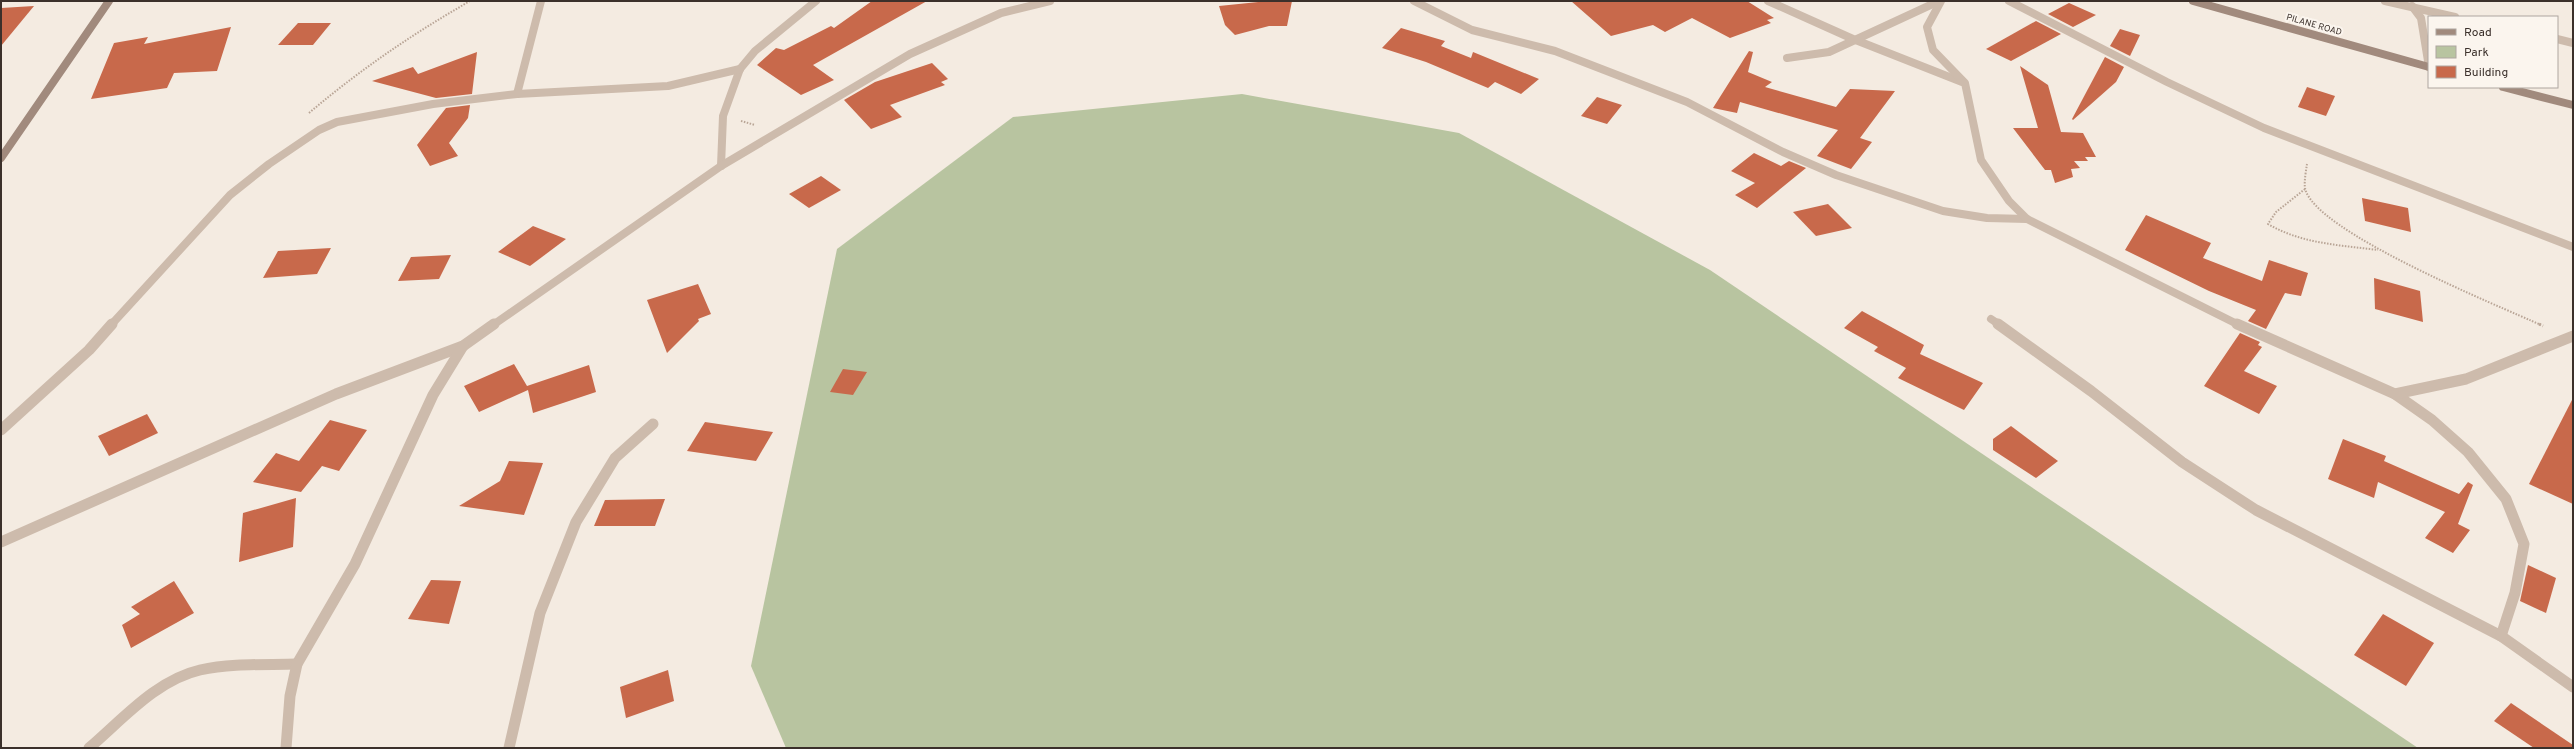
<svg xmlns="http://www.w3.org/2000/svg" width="2574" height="749" font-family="Overpass,sans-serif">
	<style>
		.green { fill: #b8c4a0 }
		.building { fill: #c8694b }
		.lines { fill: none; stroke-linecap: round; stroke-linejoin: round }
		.path-far1 { stroke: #b9a596; stroke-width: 2; stroke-dasharray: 1.5 1.5; stroke-linecap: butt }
		.path { stroke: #b9a596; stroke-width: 3; stroke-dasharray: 2 2; stroke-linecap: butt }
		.street-far1 { stroke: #cdbbac; stroke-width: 8 }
		.street { stroke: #cdbbac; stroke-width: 11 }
		.secondary { stroke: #a18a7d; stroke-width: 8 }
		.labels { text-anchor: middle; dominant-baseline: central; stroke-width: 4; stroke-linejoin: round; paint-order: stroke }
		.far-street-label { font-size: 9px; fill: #3b302b; stroke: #fbf5ee }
	</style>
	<rect width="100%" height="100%" fill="#f4ebe1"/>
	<polygon class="green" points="1242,94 1459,133 1710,270 2418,748 786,748 751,666 837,249 1013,117"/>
	<g class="building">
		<polygon points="872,1 927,1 813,65 834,80 801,95 757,65 776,48 784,50 831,26 834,28"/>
		<polygon points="1268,1 1292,1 1287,26 1269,26 1235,35 1225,25 1219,6"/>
		<polygon points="1571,1 1747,1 1774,18 1767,20 1771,23 1730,38 1692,18 1665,32 1653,25 1611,36"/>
		<polygon points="2069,3 2096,15 2073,27 2048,14"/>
		<polygon points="34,6 1,46 1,8"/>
		<polygon points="2036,21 2061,34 2011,61 1986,49"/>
		<polygon points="298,23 331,23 313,45 278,45"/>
		<polygon points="231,27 217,71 174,73 167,88 91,99 114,43 148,37 144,44"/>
		<polygon points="1401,28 1445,41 1441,46 1471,58 1473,52 1539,79 1521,94 1495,82 1488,88 1426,62 1382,48"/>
		<polygon points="2120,29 2140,35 2130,56 2110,46"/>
		<polygon points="1749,51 1753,52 1748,72 1772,82 1765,87 1836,107 1850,89 1895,91 1860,138 1872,142 1851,169 1817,156 1838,130 1740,102 1737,113 1713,108"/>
		<polygon points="477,52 472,94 436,98 372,81 413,67 418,74"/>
		<polygon points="2105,57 2124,67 2116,82 2073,120 2072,119"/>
		<polygon points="932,63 948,79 941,82 945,85 890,105 902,117 871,129 844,100 875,82"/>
		<polygon points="2020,66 2048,85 2061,132 2083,133 2096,157 2085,157 2088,161 2074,161 2080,168 2071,169 2073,177 2055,183 2051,170 2045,170 2013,128 2038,128"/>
		<polygon points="2307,87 2335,96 2326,116 2298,107"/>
		<polygon points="1597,97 1622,105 1607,124 1581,116"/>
		<polygon points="470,105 468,118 449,143 458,156 430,166 417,145 446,108"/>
		<polygon points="1754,153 1781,166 1789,161 1806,168 1757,208 1735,195 1755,183 1731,171"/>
		<polygon points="821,176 841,190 809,208 789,194"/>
		<polygon points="2362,198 2408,208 2411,232 2365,221"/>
		<polygon points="1828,204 1852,228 1816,236 1793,212"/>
		<polygon points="2146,215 2211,243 2203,258 2262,281 2269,260 2308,273 2301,296 2285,293 2266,329 2248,321 2256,310 2209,291 2125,250"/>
		<polygon points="533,226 566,239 530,266 498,252"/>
		<polygon points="331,248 317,274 263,278 278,251"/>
		<polygon points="451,255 439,279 398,281 411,257"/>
		<polygon points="2374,278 2420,291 2423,322 2375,309"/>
		<polygon points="698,284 711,314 698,319 699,321 667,353 647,300"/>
		<polygon points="1862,311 1924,345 1920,354 1983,383 1964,410 1898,378 1906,368 1874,351 1878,347 1844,328"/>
		<polygon points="2240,333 2260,342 2258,345 2262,347 2244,371 2277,386 2259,414 2204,386"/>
		<polygon points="514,364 527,386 589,365 596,392 533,413 528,390 479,412 464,386"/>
		<polygon points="843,369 867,372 853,395 830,392"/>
		<polygon points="2573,398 2573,504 2529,484"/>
		<polygon points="147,414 158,433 109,456 98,436"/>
		<polygon points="330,420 367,430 339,471 322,466 301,492 253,482 276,453 299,461"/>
		<polygon points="705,422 773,432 756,461 687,451"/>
		<polygon points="2011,426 2058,461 2036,478 1993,450 1993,439"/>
		<polygon points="2343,439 2386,456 2384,461 2459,494 2468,482 2473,485 2458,524 2470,530 2453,553 2425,538 2445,512 2378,482 2374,498 2328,479"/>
		<polygon points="509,461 543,463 524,515 459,506 500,481"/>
		<polygon points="296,498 293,547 239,562 243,513"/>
		<polygon points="665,499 655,526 594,526 605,500"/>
		<polygon points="2528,565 2556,578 2546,613 2520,601"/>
		<polygon points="431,580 461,581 449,624 408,619"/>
		<polygon points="174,581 194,613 131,648 122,625 140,614 131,607"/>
		<polygon points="2383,614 2434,643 2406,686 2354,655"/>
		<polygon points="668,670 674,701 626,718 620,687"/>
		<polygon points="2511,703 2573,745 2573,748 2534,748 2494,721"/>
	</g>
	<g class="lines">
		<g class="path-far1">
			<path d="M309,113C361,69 411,35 470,1"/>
			<polyline points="741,121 755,125"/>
			<path d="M2307,164C2306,171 2304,181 2305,188C2313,231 2499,306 2541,325"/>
			<path d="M2305,189L2276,212L2268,224C2302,244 2340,245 2378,250"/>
		</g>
		<polyline class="path" points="2539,324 2543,326"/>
		<g class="street-far1">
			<polyline points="1414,1 1472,30 1555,51 1687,102 1783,152 1836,175 1943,211 1987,218 2027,219"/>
			<polyline points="1768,1 1853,39 1962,82"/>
			<polyline points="1941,1 1927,27 1933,50 1965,83 1981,160 2009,201 2027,219 2239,325"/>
			<polyline points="2009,1 2167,82 2264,128 2573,247"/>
			<polyline points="2385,1 2455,17"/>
			<polyline points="2412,6 2421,18 2429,67"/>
			<polyline points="2557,39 2573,43"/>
			<polyline points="1787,58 1829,52 1939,1"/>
			<polyline points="517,94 541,1"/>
			<polyline points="721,166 723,116 740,69 755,51 816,1"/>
			<polyline points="1991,319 2000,325"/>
			<polyline points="111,325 230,195 269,164 319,130 337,122 433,104 517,94 668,86 740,69"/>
			<polyline points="493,325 721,166 910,54 1001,13 1050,1"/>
		</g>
		<g class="street">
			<polyline points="1998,324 2091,391 2182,462 2256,510 2501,636 2573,687"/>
			<polyline points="2237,324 2395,394 2432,420 2468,452 2506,499 2524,544 2515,593 2501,636"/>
			<polyline points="2395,394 2466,379 2573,336"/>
			<polyline points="1,430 89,350 112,324"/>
			<polyline points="1,542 336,394 463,346 494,324"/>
			<path d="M89,748C122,720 156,680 200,670C232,663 265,665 297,664"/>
			<polyline points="286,748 290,696 297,664 355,564 433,395 463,346"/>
			<polyline points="509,748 540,613 576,522 615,458 653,424"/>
		</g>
		<g class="secondary">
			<polyline points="2193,1 2429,67"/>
			<polyline points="2503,87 2573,105"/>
			<polyline points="1,158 109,1"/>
		</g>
	</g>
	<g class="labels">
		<g class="far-street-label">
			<text transform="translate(2314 25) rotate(16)">PILANE ROAD</text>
		</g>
	</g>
	<rect width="2574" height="749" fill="none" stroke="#3b302b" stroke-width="4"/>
	<rect x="2428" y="16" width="130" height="72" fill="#fbf5ee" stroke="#aea6a0"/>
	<rect x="2436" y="29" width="20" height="6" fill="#a18a7d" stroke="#aea6a0"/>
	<text x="2464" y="36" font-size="12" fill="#3b302b">Road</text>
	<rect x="2436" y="46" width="20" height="12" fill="#b8c4a0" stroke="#aea6a0"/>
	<text x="2464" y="56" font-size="12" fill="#3b302b">Park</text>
	<rect x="2436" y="66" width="20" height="12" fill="#c8694b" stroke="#aea6a0"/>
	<text x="2464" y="76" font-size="12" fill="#3b302b">Building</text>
</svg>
